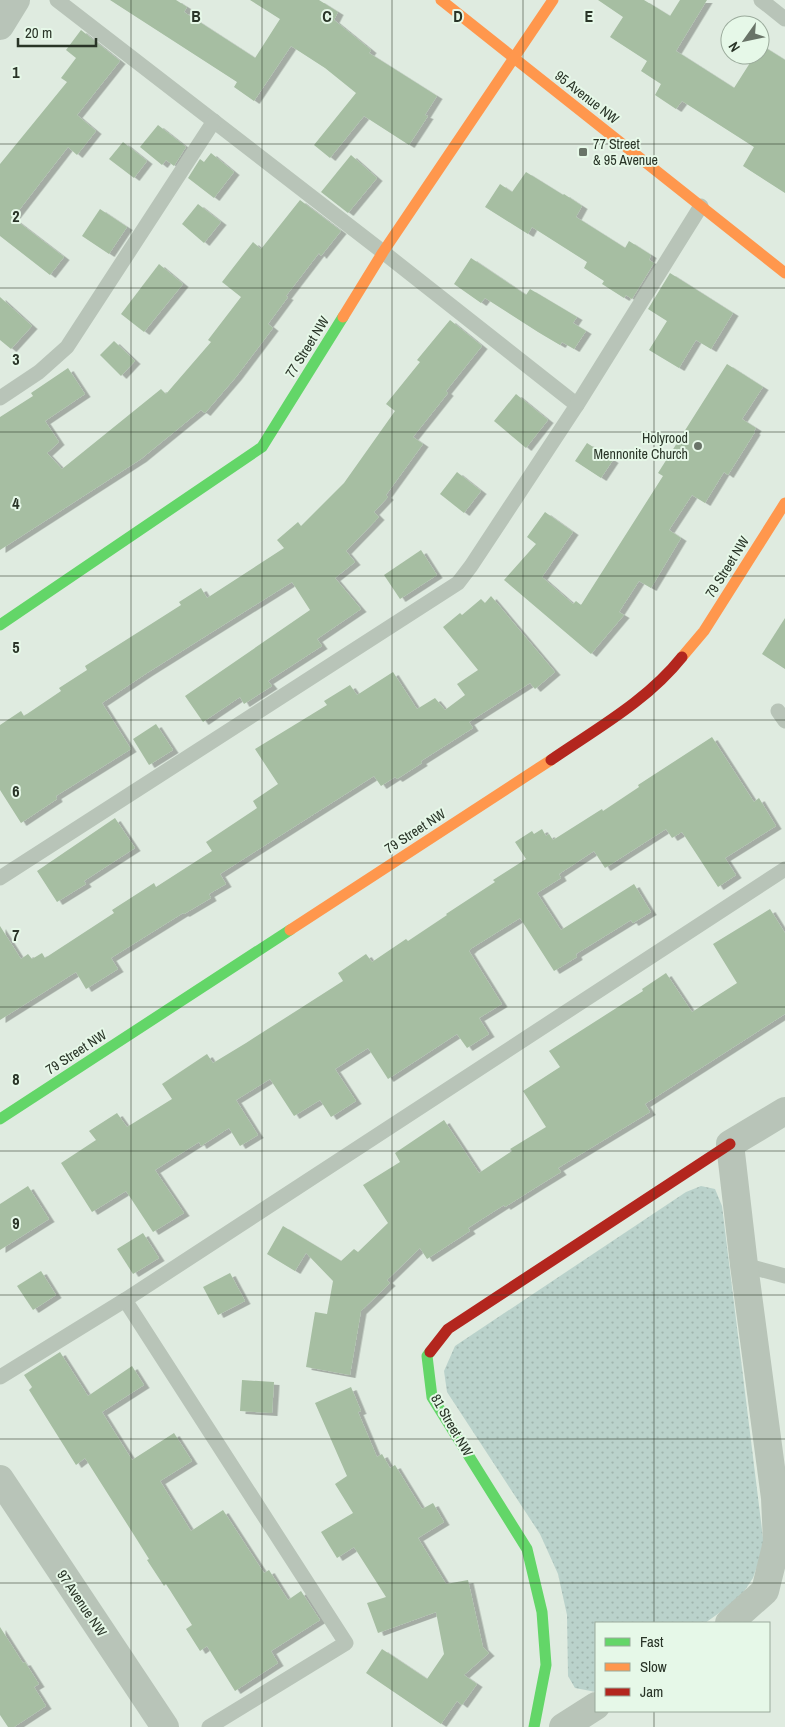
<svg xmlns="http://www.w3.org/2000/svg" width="785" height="1727" font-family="'Archivo Narrow',sans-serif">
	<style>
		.park { fill: url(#park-dots) }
		.building { fill: #a6bea2; filter: url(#shadow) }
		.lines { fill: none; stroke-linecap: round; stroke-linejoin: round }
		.lane { stroke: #b8c4b8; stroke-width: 15 }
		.street { stroke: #b8c4b8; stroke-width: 28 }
		.fast { stroke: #63d668; stroke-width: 11 }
		.slow { stroke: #ff974d; stroke-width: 11 }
		.jam { stroke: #b3261e; stroke-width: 11 }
		.grid { fill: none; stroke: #293427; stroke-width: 1; stroke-opacity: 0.55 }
		.poi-dot { fill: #697468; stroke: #e6f8e8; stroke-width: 2 }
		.labels { text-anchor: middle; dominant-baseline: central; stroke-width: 4; stroke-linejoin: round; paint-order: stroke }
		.street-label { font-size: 14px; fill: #293427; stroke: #e6f8e8 }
		.poi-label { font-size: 14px; fill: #293427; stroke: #e6f8e8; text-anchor: start }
		.grid-label { font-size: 16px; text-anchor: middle; font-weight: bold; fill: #293427; stroke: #e6f8e8; stroke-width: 4; stroke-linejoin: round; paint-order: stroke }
	</style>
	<defs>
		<pattern id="park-dots" width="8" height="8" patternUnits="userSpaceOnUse" patternTransform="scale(1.25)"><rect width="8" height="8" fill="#bad2cb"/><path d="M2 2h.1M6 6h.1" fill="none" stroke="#a0b5ae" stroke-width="1.8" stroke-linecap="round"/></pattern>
		<filter id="shadow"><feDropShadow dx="5.5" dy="3" stdDeviation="0" flood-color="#0004"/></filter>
	</defs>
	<rect width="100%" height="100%" fill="#dfebe0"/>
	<polygon class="park" points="701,1186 715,1189 722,1206 764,1546 753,1578 739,1599 705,1623 596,1623 596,1692 575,1688 568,1676 567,1615 558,1574 540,1534 447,1392 444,1371 455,1346 686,1192"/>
	<g class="building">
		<polygon points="110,0 176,0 187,7 184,12 255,58 280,19 250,0 319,0 338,12 334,20 371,50 369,53 437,96 425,115 428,116 409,145 364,116 330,158 314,145 356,93 325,68 291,46 254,101 234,87 237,82"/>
		<polygon points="598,0 644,0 670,16 680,0 707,0 676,51 734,88 755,55 760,55 761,45 785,60 785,193 743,166 754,147 682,101 676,109 655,95 661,84 641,71 647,61 610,37 623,17"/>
		<polygon points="81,30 120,61 77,115 96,131 77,155 68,147 13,218 64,257 50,275 0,236 0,164 67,82 61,78 76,58 66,50"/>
		<polygon points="158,125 186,147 174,166 166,160 162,165 140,147"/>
		<polygon points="123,142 147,161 134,178 109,159"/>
		<polygon points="211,153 234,172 214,198 188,178 200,159 204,162"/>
		<polygon points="351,155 377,178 348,213 321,192"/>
		<polygon points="526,172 563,195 564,194 582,206 576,217 625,248 629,241 651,255 649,260 654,263 632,299 626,295 624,298 602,284 604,281 584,268 587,262 532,227 528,234 485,207 500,184 512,192"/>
		<polygon points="300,200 341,231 321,256 319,253 286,296 288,297 268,324 273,328 236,377 205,413 201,410 141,459 0,550 0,417 33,396 31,393 68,368 85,394 45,421 59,442 47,453 62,469 161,389 166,394 211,342 208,340 241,297 222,282 253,242 261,249"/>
		<polygon points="198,204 221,222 204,243 182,224"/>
		<polygon points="100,209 127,227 109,254 82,236"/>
		<polygon points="471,258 526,295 530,289 577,317 573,323 586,331 574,349 562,342 560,345 538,332 485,298 481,303 454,284"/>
		<polygon points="159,264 183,284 144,332 121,314"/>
		<polygon points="670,273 733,313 711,349 696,340 679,368 649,350 667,321 648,309"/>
		<polygon points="0,297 32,326 11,349 0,340"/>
		<polygon points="450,320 482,346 446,391 448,393 413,437 423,444 386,495 388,497 374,512 379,517 346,551 355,562 335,578 361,609 317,639 322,646 268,681 272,686 244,704 240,697 203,722 185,696 310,610 292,582 147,673 102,703 131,749 56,796 57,799 21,823 0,790 0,725 21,711 24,716 61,691 59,688 87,670 85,666 181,605 179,602 201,588 207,598 284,548 277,540 298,522 301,526 344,483 395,411 386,404 420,362 417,360"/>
		<polygon points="114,341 135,361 121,376 100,355"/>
		<polygon points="727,364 763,387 742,419 756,428 754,431 755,432 728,475 724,472 705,503 692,495 669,530 681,538 651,588 639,581 619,612 624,615 591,654 504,580 536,544 527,537 545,512 573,532 542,577 573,604 576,601 581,605 663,476 658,473"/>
		<polygon points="516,394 548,420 526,448 494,421"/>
		<polygon points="587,443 613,460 601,478 575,461"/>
		<polygon points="457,472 481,491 464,513 440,494"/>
		<polygon points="421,550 437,575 400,599 384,575"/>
		<polygon points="491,596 555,672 535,689 530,683 469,722 473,728 421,761 422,763 397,779 395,777 381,786 374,776 220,874 226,884 209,894 211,898 184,914 183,913 111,958 118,969 86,989 76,972 0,1020 0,926 21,959 28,954 32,959 42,953 45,958 114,913 112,910 154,883 156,887 212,851 206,842 257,808 253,801 278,784 255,749 327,705 324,701 350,685 357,695 393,672 417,709 435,698 445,710 465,695 457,684 478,670 443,627 460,613 462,615 481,599 485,603"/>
		<polygon points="785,618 785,669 762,654"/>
		<polygon points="156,724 173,750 149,765 133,739"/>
		<polygon points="712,737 754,802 759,798 776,826 725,858 736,875 718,887 682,832 672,838 666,829 605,868 594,851 559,874 561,878 537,893 561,930 634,884 651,912 633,923 631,920 576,954 577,957 554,971 520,918 472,948 469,951 502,1004 479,1018 489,1034 467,1048 457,1034 388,1079 368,1048 335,1069 356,1101 331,1117 320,1100 294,1116 270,1079 236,1100 258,1135 240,1146 229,1128 201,1146 199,1142 155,1170 184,1213 153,1232 126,1191 92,1212 61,1163 96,1140 89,1131 117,1113 127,1127 172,1099 162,1084 207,1054 213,1063 246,1043 343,981 338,973 366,954 372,962 406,939 408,941 447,915 446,914 495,882 493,880 526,859 515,842 532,831 534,834 542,829 546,836 549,834 553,840 602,809 603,811 639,787 638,785"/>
		<polygon points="115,818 135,848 84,881 86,884 57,902 37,871"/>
		<polygon points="770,909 785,933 785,1014 645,1104 650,1112 558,1168 561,1172 535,1188 505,1207 504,1205 468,1228 470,1231 427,1259 420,1248 387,1280 390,1283 361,1311 350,1375 306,1367 315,1312 327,1314 333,1281 306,1253 295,1271 267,1254 283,1226 341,1261 354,1249 358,1252 388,1223 363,1185 400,1162 395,1153 444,1120 479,1173 512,1151 510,1149 546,1127 523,1091 560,1067 549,1051 643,991 642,989 666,973 692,1012 737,983 713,944"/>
		<polygon points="28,1186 49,1219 0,1250 0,1204"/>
		<polygon points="143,1233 159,1258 133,1274 117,1249"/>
		<polygon points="41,1271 56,1295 33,1310 17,1286"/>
		<polygon points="230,1273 245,1301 218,1315 203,1287"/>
		<polygon points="60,1352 88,1396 132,1366 144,1385 102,1412 132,1460 174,1433 192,1461 160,1481 191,1531 223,1510 264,1573 269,1570 288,1600 301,1591 320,1620 271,1651 278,1663 235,1691 207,1646 200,1651 186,1629 192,1625 166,1584 164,1586 147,1560 149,1559 134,1535 85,1458 76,1465 29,1390 32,1387 24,1375"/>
		<polygon points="242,1380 274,1382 272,1413 240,1411"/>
		<polygon points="351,1387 361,1411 358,1412 377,1457 382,1454 390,1468 395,1465 422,1509 433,1503 444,1522 418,1538 446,1584 468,1580 483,1647 489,1653 464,1675 477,1684 462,1705 457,1701 441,1724 366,1673 382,1649 427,1679 444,1654 436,1612 378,1633 367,1603 386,1597 354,1547 337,1558 321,1532 353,1513 335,1484 347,1476 315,1403"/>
		<polygon points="0,1627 23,1663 25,1662 39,1684 34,1687 46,1706 14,1727 8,1727 0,1715"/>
	</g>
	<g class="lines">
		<g class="lane">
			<polyline points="57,0 383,252 577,405"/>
			<polyline points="761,0 785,19"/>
			<polyline points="0,398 39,372 67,347 214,121"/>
			<polyline points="778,711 785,721"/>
			<polyline points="0,878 458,583 471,566 577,405 701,206"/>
			<polyline points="744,1265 785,1276"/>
			<polyline points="125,1300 346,1643 209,1727"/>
			<polyline points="0,1377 125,1300 785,869"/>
		</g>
		<g class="street">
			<polyline points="0,26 16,0"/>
			<polyline points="0,1479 165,1727"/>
			<polyline points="729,1623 765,1591 777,1542 775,1498 744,1265 730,1144 785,1111"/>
			<polyline points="563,1727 596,1706"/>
		</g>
		<g class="fast">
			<polyline points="0,625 262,447 343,317"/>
			<polyline points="0,1119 290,930"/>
			<polyline points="430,1352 427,1356 432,1397 527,1549 542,1612 546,1665 534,1727"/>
		</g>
		<g class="slow">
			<polyline points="441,0 785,273"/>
			<polyline points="343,317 383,252 553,0"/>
			<polyline points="682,657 704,631 785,503"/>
			<polyline points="290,930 551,760"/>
		</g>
		<g class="jam">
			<path d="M551,760C596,729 647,701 682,657"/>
			<polyline points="430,1352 448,1329 730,1144"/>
		</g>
	</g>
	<path class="grid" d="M131,0V1727M262,0V1727M392,0V1727M523,0V1727M654,0V1623M0,144H785M0,288H785M0,432H785M0,576H785M0,720H785M0,863H785M0,1007H785M0,1151H785M0,1295H785M0,1439H785M0,1583H785M654,1711V1727"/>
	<g class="poi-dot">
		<rect x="578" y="147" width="10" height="10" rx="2.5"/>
		<circle cx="698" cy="446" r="5"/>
	</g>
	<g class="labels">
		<g class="street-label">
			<text transform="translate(587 97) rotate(38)">95 Avenue NW</text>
			<text transform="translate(307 347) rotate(-58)">77 Street NW</text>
			<text transform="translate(727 567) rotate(-58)">79 Street NW</text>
			<text transform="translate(415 831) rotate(-33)">79 Street NW</text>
			<text transform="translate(76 1052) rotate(-33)">79 Street NW</text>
			<text transform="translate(452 1425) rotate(60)">81 Street NW</text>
			<text transform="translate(82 1603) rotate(56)">97 Avenue NW</text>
		</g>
		<g class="poi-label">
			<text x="593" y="144">77 Street<tspan x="593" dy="16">&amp; 95 Avenue</tspan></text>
			<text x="688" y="438" text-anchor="end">Holyrood<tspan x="688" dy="16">Mennonite Church</tspan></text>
		</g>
	</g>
	<g class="grid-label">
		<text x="196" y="22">B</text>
		<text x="327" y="22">C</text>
		<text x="458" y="22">D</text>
		<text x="589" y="22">E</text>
		<text x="16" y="78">1</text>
		<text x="16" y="222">2</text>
		<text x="16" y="365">3</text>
		<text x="16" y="509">4</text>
		<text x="16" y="653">5</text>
		<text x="16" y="797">6</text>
		<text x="16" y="941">7</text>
		<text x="16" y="1085">8</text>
		<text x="16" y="1229">9</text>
	</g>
	<rect x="595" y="1622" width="175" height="90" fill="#e6f8e8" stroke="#9aaa9b"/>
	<rect x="605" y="1638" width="25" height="8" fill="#63d668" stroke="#9aaa9b"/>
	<text x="640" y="1647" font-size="15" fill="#293427">Fast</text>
	<rect x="605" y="1663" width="25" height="8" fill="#ff974d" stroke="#9aaa9b"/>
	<text x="640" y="1672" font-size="15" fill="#293427">Slow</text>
	<rect x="605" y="1688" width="25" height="8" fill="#b3261e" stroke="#9aaa9b"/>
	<text x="640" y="1697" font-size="15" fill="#293427">Jam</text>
	<g transform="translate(745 40) rotate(237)"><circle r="24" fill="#e6f8e8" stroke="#9aaa9b"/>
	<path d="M0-4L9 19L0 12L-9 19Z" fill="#697468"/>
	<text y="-8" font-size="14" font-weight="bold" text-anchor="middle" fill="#293427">N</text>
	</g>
	<path d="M18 38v8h78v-8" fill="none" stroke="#293427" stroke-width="2.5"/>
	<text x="25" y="38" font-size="15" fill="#293427" stroke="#e6f8e8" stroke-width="4" paint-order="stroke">20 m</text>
</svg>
